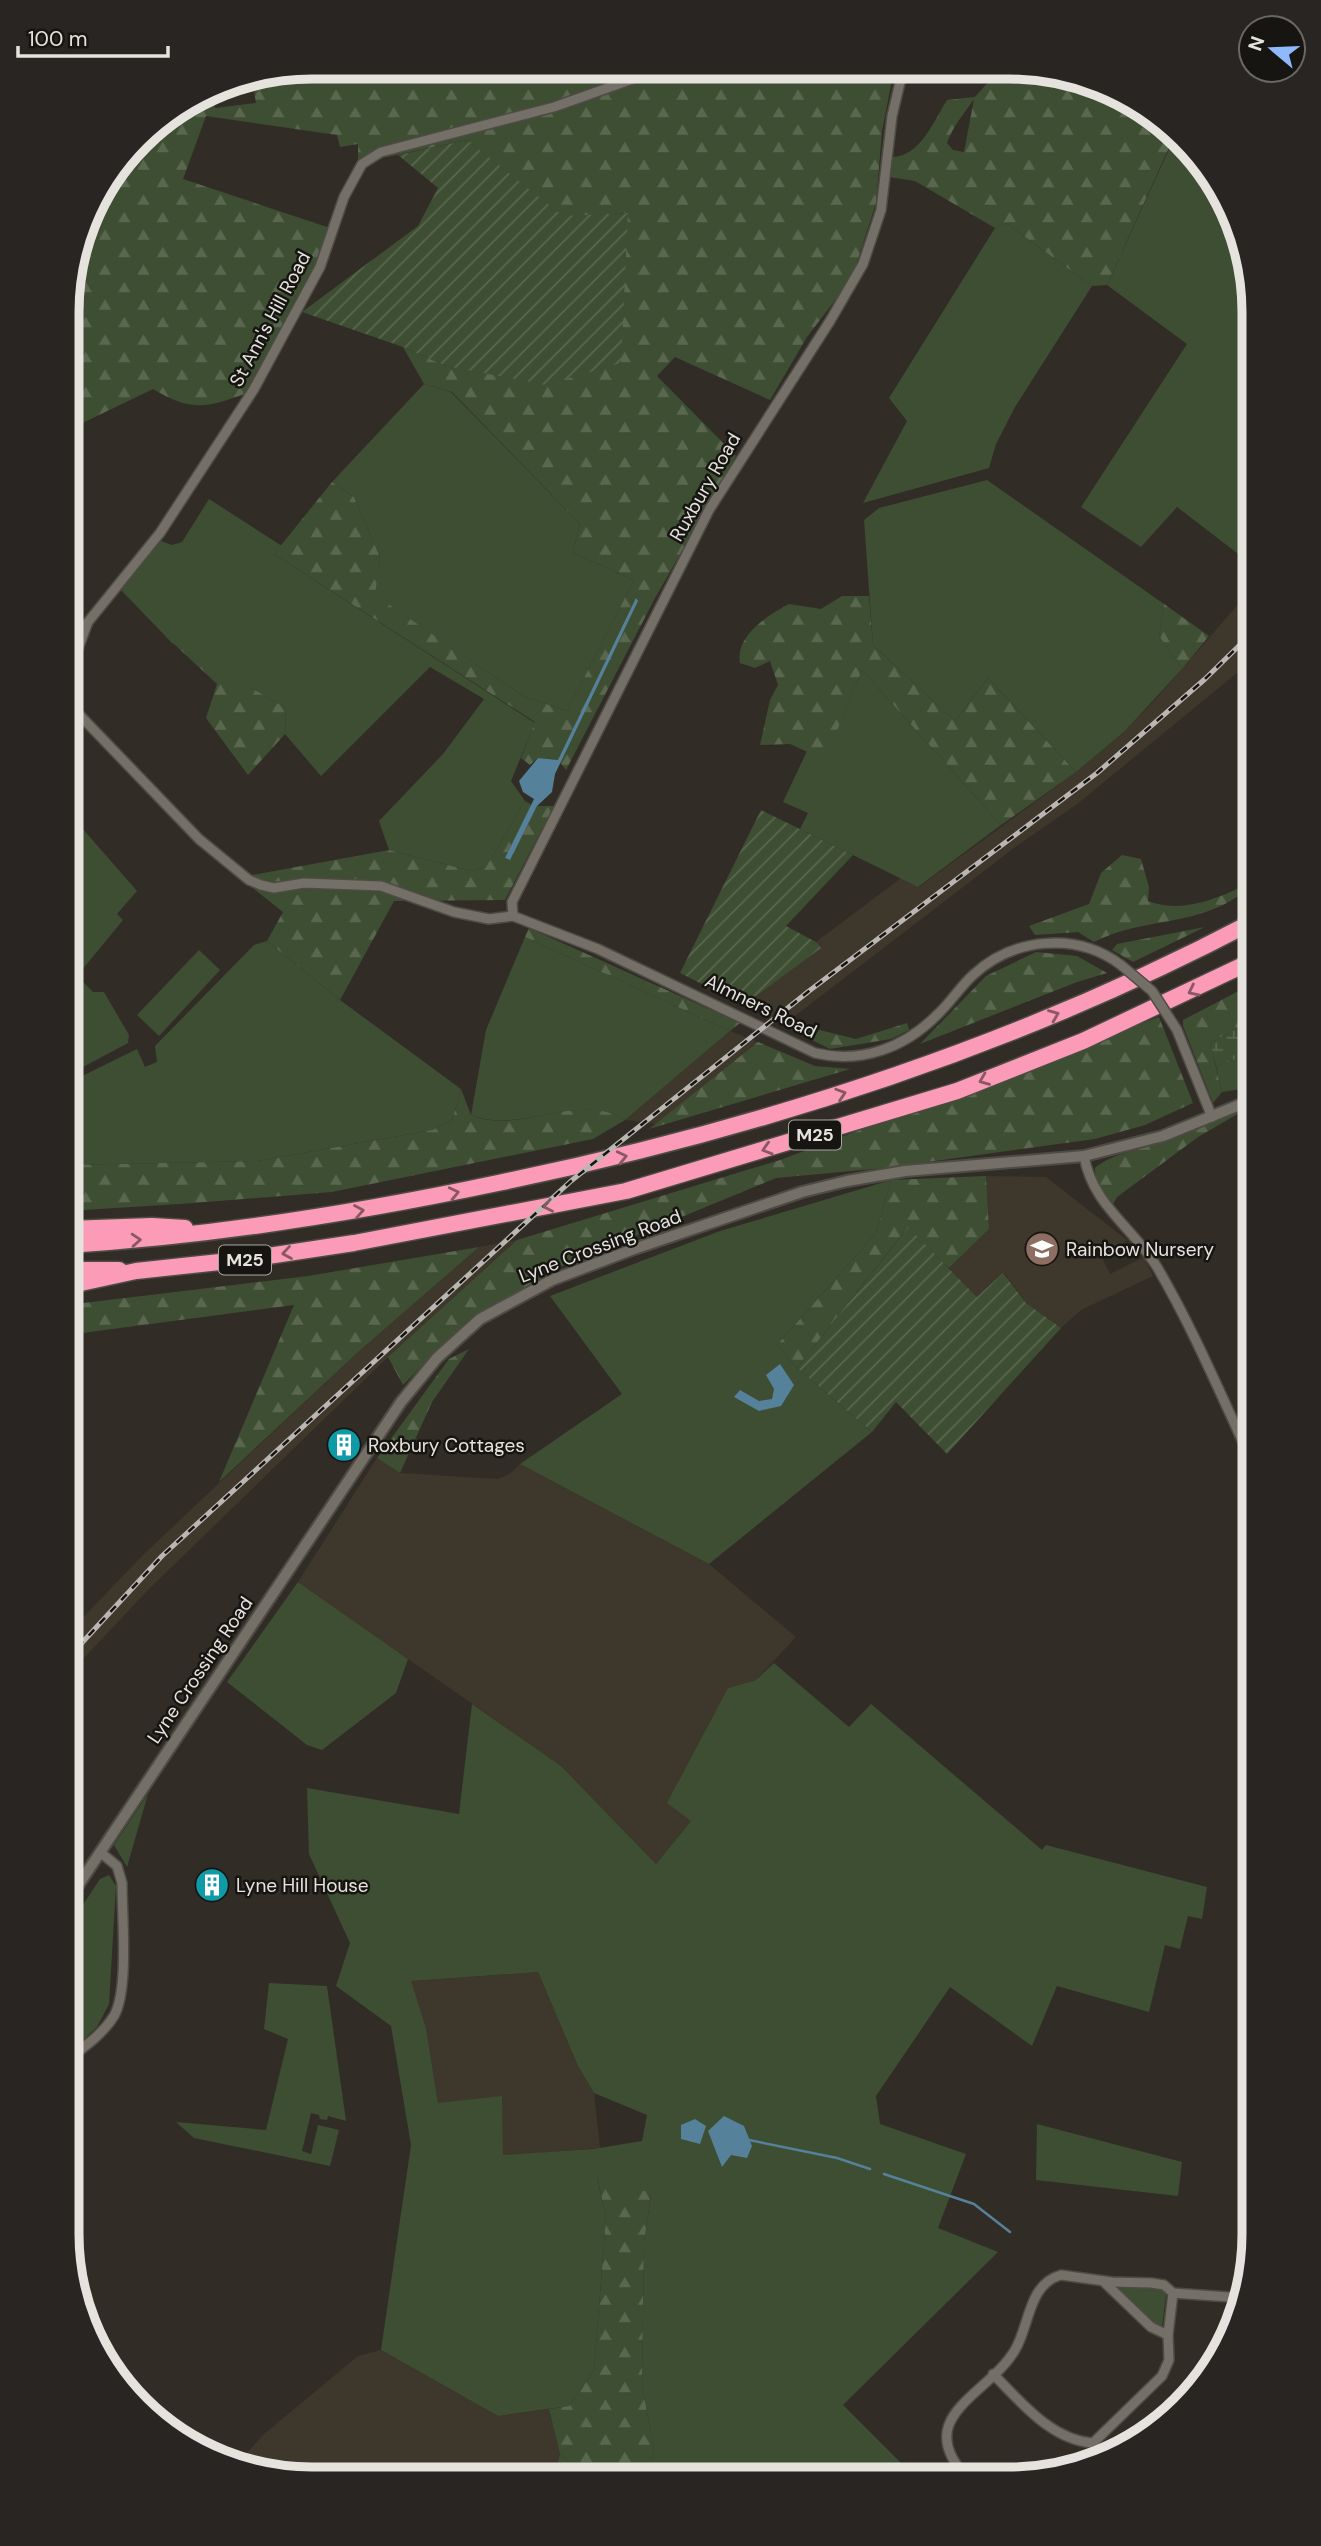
<svg xmlns="http://www.w3.org/2000/svg" width="1321" height="2546" font-family="'DM Sans',sans-serif">
	<style>
		.built { fill: #3e372b }
		.grass { fill: #3d4e32; fill-rule: evenodd }
		.forest { fill: url(#forest-firs); fill-rule: evenodd }
		.wetland { fill: url(#wetland-marsh) }
		.garden { fill: url(#garden-furrows) }
		.water { fill: #56819a }
		.lines { fill: none; stroke-linecap: round; stroke-linejoin: round }
		.stream { stroke: #56819a; stroke-width: 2.5 }
		.minor-casing { stroke: #4e4b45; stroke-width: 12 }
		.tertiary-casing { stroke: #4e4b45; stroke-width: 14 }
		.motorway-casing { stroke: #4e4b45; stroke-width: 19 }
		.minor { stroke: #746f67; stroke-width: 9 }
		.tertiary { stroke: #746f67; stroke-width: 10 }
		.motorway { stroke: #fb9bb7; stroke-width: 16 }
		.rail-casing { stroke: #bab6b1; stroke-width: 5 }
		.rail { stroke: #171512; stroke-width: 2.5; stroke-dasharray: 8; stroke-linecap: butt }
		.minor-bridge-casing { stroke: #4e4b45; stroke-width: 12; stroke-linecap: butt }
		.minor-bridge { stroke: #746f67; stroke-width: 9 }
		.oneway { stroke: #895864 }
		.labels { text-anchor: middle; dominant-baseline: central; stroke-width: 5; stroke-linejoin: round; paint-order: stroke }
		.shield { fill: #171512; stroke: #a8a5a1; stroke-width: 2 }
		.shield-label { font-size: 18px; font-weight: bold; fill: #e6e3de }
		.street-label { font-size: 19px; fill: #e6e3de; stroke: #171512 }
		.poi-label { font-size: 19px; fill: #e6e3de; stroke: #171512; text-anchor: start }
		.rim { fill: none; stroke: #e6e3de; stroke-width: 9 }
	</style>
	<defs>
		<pattern id="forest-firs" width="22" height="20" patternUnits="userSpaceOnUse" patternTransform="scale(1.75)"><rect width="22" height="20" fill="#3d4e32"/><path d="M5 1l3.5 6h-7zM16 11l3.5 6h-7z" fill="#59674f"/></pattern>
		<pattern id="wetland-marsh" width="20" height="14" patternUnits="userSpaceOnUse" patternTransform="scale(1.75)"><rect width="20" height="14" fill="#3d4e32"/><path d="M1 5h8M5 5V1M11 12h8M15 12V8" fill="none" stroke="#59674f"/></pattern>
		<pattern id="garden-furrows" width="10" height="10" patternUnits="userSpaceOnUse" patternTransform="scale(1.75)"><rect width="10" height="10" fill="#3d4e32"/><path d="M-1 1l2-2M0 10L10 0M9 11l2-2" fill="none" stroke="#59674f"/></pattern>
	</defs>
	<rect width="100%" height="100%" fill="#312d26"/>
	<g class="built">
		<polygon points="1254,586 1254,659 1076,805 1018,845 787,1022 782,1025 744,1005 820,948 816,942 901,878 919,887 1076,772 1125,731 1155,700"/>
		<polygon points="730,1031 758,1042 656,1124 625,1120"/>
		<polygon points="986,1176 1046,1177 1127,1240 1102,1258 1110,1274 1144,1257 1153,1276 1081,1310 1061,1328 1026,1303 1004,1273 977,1297 949,1268 989,1229"/>
		<polygon points="517,1240 388,1357 285,1457 149,1589 67,1676 67,1634 144,1554 357,1353 479,1247"/>
		<polygon points="377,1458 400,1473 497,1479 510,1474 520,1464 709,1564 796,1637 756,1680 728,1688 691,1821 656,1864 561,1766 298,1582"/>
		<polygon points="538,1972 578,2066 594,2093 600,2148 503,2156 438,2103 426,2028 410,1981"/>
		<polygon points="381,2350 498,2416 549,2409 560,2454 553,2478 279,2477 237,2464 263,2435 358,2356"/>
	</g>
	<g class="grass">
		<polygon points="1176,134 1242,233 1254,311 1254,566 1177,507 1141,547 1081,507 1187,344 1107,285"/>
		<polygon points="1006,223 1092,286 1015,407 996,444 989,468 863,503 907,421 889,398 995,228"/>
		<polygon points="424,384 451,392 580,524 573,553 634,580 567,711 523,696 374,595 380,557 354,497 332,482"/>
		<polygon points="987,480 1164,604 1159,636 1182,669 1125,731 1076,772 988,678 955,721 873,645 864,520 879,508"/>
		<polygon points="209,499 282,546 274,554 535,723 511,781 525,801 486,867 471,871 389,850 379,821 443,754 484,699 430,667 321,776 285,734 286,708 172,643 120,589 161,541 172,545 182,542"/>
		<polygon points="862,670 1001,825 918,887 800,829 808,813 783,802 807,751 825,759"/>
		<polygon points="68,812 137,891 117,914 123,920 77,976 93,992 104,992 129,1035 128,1043 68,1075"/>
		<path d="M525,937L730,1031L625,1120C578,1091 520,1135 471,1115L486,1030Z"/>
		<polygon points="267,941 340,1000 461,1089 452,1121 432,1130 258,1161 68,1165 68,1083 137,1049 145,1067 157,1062 155,1046 254,945"/>
		<polygon points="199,950 220,970 159,1036 137,1015"/>
		<polygon points="1254,1053 1254,1068 1250,1070 1254,1087 1222,1092 1216,1066"/>
		<polygon points="891,1180 876,1233 777,1345 797,1368 872,1432 709,1564 520,1464 622,1394 550,1296 720,1231"/>
		<polygon points="68,1204 180,1204 68,1211"/>
		<polygon points="298,1582 408,1659 396,1693 322,1750 307,1745 227,1682"/>
		<path d="M774,1663L849,1727L871,1704L1042,1850L1046,1845L1207,1887L1202,1919L1188,1916L1180,1949L1165,1945L1149,2012L1057,1986L1032,2046L950,1987L876,2096L880,2124L966,2154L938,2228L998,2252L843,2405L917,2479L649,2478L654,2449L642,2385L644,2242L651,2194L597,2177L606,2218L594,2370L569,2406L498,2416L381,2350L411,2145L391,2026L336,1986L350,1943L309,1854L307,1788L459,1814L472,1704L561,1766L656,1864L691,1821L667,1803L728,1688L756,1680ZM538,1972L578,2066L594,2093L647,2115L642,2141L593,2149L503,2155L502,2096L438,2103L426,2028L411,1981Z"/>
		<polygon points="148,1794 127,1867 114,1845"/>
		<polygon points="109,1875 116,1886 109,2004 97,2027 67,2055 67,1929 100,1879"/>
		<polygon points="269,1983 327,1986 346,2121 328,2116 327,2120 320,2119 319,2115 311,2113 302,2151 311,2154 318,2125 339,2130 330,2166 194,2138 176,2122 266,2130 288,2039 264,2029"/>
		<polygon points="1037,2124 1182,2162 1178,2196 1036,2180"/>
		<polygon points="1117,2285 1164,2290 1166,2295 1162,2327 1156,2327 1113,2287"/>
		<polygon points="560,2454 586,2478 553,2478"/>
	</g>
	<g class="forest">
		<path d="M311,67L894,70L882,131L876,203L852,278L807,337L770,400L675,357L657,376L736,456L654,600L566,770L558,760L538,758L530,765L521,758L535,722L274,554L332,482L354,497L380,557L375,595L523,696L567,711L634,580L573,553L580,524L452,392L424,384L403,347L446,366L628,213L563,217L467,140L358,163V144L340,147L337,135L206,116L183,179L330,228L317,265L247,393C206,408 192,412 153,389L68,430L69,280L92,203L150,128L218,85ZM254,91L256,103L215,108L214,97Z"/>
		<path d="M998,71H1052L1172,141L1107,285L1092,286L1006,223L995,228L915,181L890,177L892,157C921,156 933,122 947,100L975,97ZM974,99L964,152L953,150L947,143C953,126 964,114 974,99Z"/>
		<path d="M842,596H869L873,645L955,721L988,678L1076,772L1001,825L862,670L825,760L790,744L760,745L770,700L778,685L770,661L755,668L740,663C735,636 768,615 789,604L821,609Z"/>
		<polygon points="1164,604 1209,636 1182,669 1159,636"/>
		<polygon points="173,643 286,708 285,734 248,775 206,718 217,684"/>
		<polygon points="525,801 532,805 505,858 509,860 537,806 554,806 505,900 394,901 340,1000 267,941 283,912 230,870 236,863 252,875 389,850 471,871 486,867"/>
		<path d="M1254,805V886C1242,893 1229,903 1216,908C1176,925 1135,921 1094,942L1078,932L1035,935L1029,926L1089,904L1101,873L1122,855L1141,859L1149,887L1148,901C1180,913 1212,901 1241,887L1242,844L1248,809Z"/>
		<polygon points="1205,927 1133,962 1112,950 1117,944"/>
		<polygon points="529,928 740,1023 730,1031 525,937"/>
		<polygon points="1036,952 1077,956 1107,973 1077,982 920,1044 986,976"/>
		<polygon points="1254,983 1254,1019 1210,1043 1222,1092 1213,1103 1183,1026 1183,1020"/>
		<polygon points="1159,1017 1193,1103 1145,1125 1095,1139 884,1168 776,1178 560,1267 467,1321 403,1385 388,1357 517,1240 783,1159"/>
		<polygon points="787,1022 856,1039 907,1023 909,1030 891,1039 830,1049 782,1025"/>
		<polygon points="758,1042 815,1066 850,1069 649,1129"/>
		<path d="M461,1089L471,1115C520,1136 578,1090 625,1120L593,1139L332,1192L180,1204H68V1165L258,1161L432,1130L452,1121Z"/>
		<path d="M1241,1112L1198,1137L1117,1197L1112,1206C1102,1193 1095,1184 1095,1168C1113,1153 1136,1151 1157,1143C1185,1133 1212,1116 1241,1112Z"/>
		<polygon points="986,1176 989,1229 949,1268 907,1228 797,1368 777,1345 876,1233 891,1180"/>
		<polygon points="479,1247 357,1353 219,1482 294,1305 67,1335 67,1305 308,1276"/>
		<polygon points="469,1349 432,1402 400,1473 377,1458 449,1359"/>
		<polygon points="597,2176 651,2193 644,2243 642,2385 654,2449 649,2478 586,2478 560,2454 549,2409 569,2406 594,2370 606,2218"/>
	</g>
	<polygon class="wetland" points="1254,1019 1254,1053 1216,1066 1210,1043"/>
	<g class="garden">
		<polygon points="467,140 563,216 628,213 621,363 546,385 446,366 403,347 302,312 418,226 438,188 398,155"/>
		<polygon points="761,810 853,855 786,926 816,942 821,948 744,1005 680,973"/>
		<polygon points="908,1227 977,1297 1003,1273 1026,1303 1061,1328 947,1454 896,1402 872,1432 797,1368"/>
	</g>
	<g class="water">
		<polygon points="636,598 638,601 555,774 552,792 537,806 510,860 505,858 534,799 523,792 519,781 538,758 558,760"/>
		<polygon points="780,1364 794,1385 781,1406 759,1411 734,1397 740,1390 759,1401 772,1399 774,1389 766,1375"/>
		<polygon points="724,2116 744,2126 752,2146 747,2158 731,2155 722,2167 708,2131"/>
		<polygon points="695,2119 706,2126 700,2144 681,2139 681,2125"/>
	</g>
	<g class="lines">
		<g class="stream">
			<polyline points="749,2140 837,2158 870,2169"/>
			<polyline points="884,2174 974,2204 1010,2232"/>
		</g>
		<g class="minor-casing">
			<g id="minor">
				<polyline points="68,675 88,622 160,533 254,389 320,267 344,197 362,164 381,152 554,107 661,69"/>
				<path d="M68,703L199,839L249,880L261,885L274,888L304,883L381,886L454,912L489,919L513,916L598,949L815,1053C861,1064 904,1048 937,1015C950,1003 960,987 973,975C1013,938 1076,931 1121,965"/>
				<polyline points="513,916 512,902 709,510 830,321 863,264 881,210 892,116 903,70"/>
				<polyline points="1177,1030 1212,1117"/>
				<path d="M1084,1156C1093,1206 1132,1226 1157,1267C1194,1330 1223,1400 1254,1466"/>
				<path d="M67,2060C84,2047 102,2035 114,2016C129,1990 122,1916 122,1883L117,1866L100,1852"/>
				<polyline points="1103,2281 1151,2327 1168,2335"/>
				<path d="M993,2374C1021,2402 1051,2440 1093,2443L1162,2376L1169,2360L1168,2335L1173,2293"/>
				<polyline points="1093,2443 1099,2461"/>
				<path d="M968,2479C909,2416 988,2396 1015,2350C1030,2325 1028,2284 1061,2275L1112,2282L1151,2283L1164,2285L1173,2293L1243,2298"/>
			</g>
		</g>
		<g class="tertiary-casing">
			<polyline id="tertiary" points="67,1902 401,1402 437,1358 480,1319 552,1280 634,1249 802,1192 847,1181 905,1171 1084,1156 1163,1136 1254,1099"/>
		</g>
		<g class="motorway-casing">
			<g id="motorway">
				<polyline points="68,1229 152,1226 185,1228"/>
				<path d="M68,1245C213,1236 356,1213 498,1183C760,1129 1017,1046 1254,921"/>
				<polyline points="68,1270 119,1270"/>
				<polyline points="67,1286 136,1271 248,1259 354,1243 626,1191 957,1091 1083,1041 1254,960"/>
			</g>
		</g>
		<use href="#minor" class="minor"/>
		<use href="#tertiary" class="tertiary"/>
		<use href="#motorway" class="motorway"/>
		<g class="rail-casing">
			<polyline id="rail" points="67,1659 162,1556 571,1181 809,991 1097,773 1205,679 1254,631"/>
		</g>
		<use href="#rail" class="rail"/>
		<g class="minor-bridge-casing">
			<polyline id="minor-bridge" points="1121,965 1152,991 1177,1030"/>
		</g>
		<use href="#minor-bridge" class="minor-bridge"/>
	</g>
	<defs><path id="oneway-chevron" d="M-2-3.5L2.5 0L-2 3.5" fill="none" stroke-width="1.6" stroke-linecap="round" stroke-linejoin="round" transform="scale(1.75)"/></defs>
	<g class="oneway">
		<use href="#oneway-chevron" transform="translate(1193 991) rotate(154)"/>
		<use href="#oneway-chevron" transform="translate(1054 1015) rotate(-22)"/>
		<use href="#oneway-chevron" transform="translate(984 1080) rotate(158)"/>
		<use href="#oneway-chevron" transform="translate(841 1094) rotate(-18)"/>
		<use href="#oneway-chevron" transform="translate(767 1149) rotate(163)"/>
		<use href="#oneway-chevron" transform="translate(622 1157) rotate(-13)"/>
		<use href="#oneway-chevron" transform="translate(454 1193) rotate(-13)"/>
		<use href="#oneway-chevron" transform="translate(548 1206) rotate(169)"/>
		<use href="#oneway-chevron" transform="translate(359 1211) rotate(-10)"/>
		<use href="#oneway-chevron" transform="translate(136 1240) rotate(-4)"/>
		<use href="#oneway-chevron" transform="translate(287 1253) rotate(171)"/>
	</g>
	<defs>
		<g id="school-disc" transform="scale(1.75)"><circle r="9.5" fill="#8d6e63" stroke="#171512"/><path d="M0-5L7-2L0 1L-7-2ZM-4 1L0 2.5L4 1V4Q0 6-4 4Z" fill="#fff"/></g>
		<g id="building-disc" transform="scale(1.75)"><circle r="9.5" fill="#0f9aa8" stroke="#171512"/><path d="M-4-6H4V6H1V3H-1V6H-4ZM-2.5-4.3h1.7v1.8h-1.7ZM.8-4.3h1.7v1.8H.8ZM-2.5-1h1.7V.8h-1.7ZM.8-1h1.7V.8H.8Z" fill="#fff"/></g>
	</defs>
	<g fill-rule="evenodd">
		<use href="#school-disc" x="1042" y="1249"/>
		<use href="#building-disc" x="344" y="1445"/>
		<use href="#building-disc" x="212" y="1885"/>
	</g>
	<g class="labels">
		<g class="shield">
			<rect x="789" y="1120.5" width="52" height="29" rx="5"/>
			<rect x="219" y="1245.5" width="52" height="29" rx="5"/>
		</g>
		<g class="shield-label">
			<text x="815" y="1135">M25</text>
			<text x="245" y="1260">M25</text>
		</g>
		<g class="street-label">
			<text transform="translate(270 319) rotate(-62)">St Ann's Hill Road</text>
			<text transform="translate(705 487) rotate(-60)">Ruxbury Road</text>
			<text transform="translate(761 1006) rotate(26)">Almners Road</text>
			<text transform="translate(600 1246) rotate(-21)">Lyne Crossing Road</text>
			<text transform="translate(200 1670) rotate(-56)">Lyne Crossing Road</text>
		</g>
		<g class="poi-label">
			<text x="1066" y="1249">Rainbow Nursery</text>
			<text x="368" y="1445">Roxbury Cottages</text>
			<text x="236" y="1885">Lyne Hill House</text>
		</g>
	</g>
	<path d="M0 0H1321V2546H0ZM312 79H1009A233 233 0 0 1 1242 312V2234A233 233 0 0 1 1009 2467H312A233 233 0 0 1 79 2234V312A233 233 0 0 1 312 79Z" fill="#282522" fill-rule="evenodd"/>
	<path class="rim" d="M312 79H1009A233 233 0 0 1 1242 312V2234A233 233 0 0 1 1009 2467H312A233 233 0 0 1 79 2234V312A233 233 0 0 1 312 79Z"/>
	<g transform="translate(1272 49) rotate(289)"><circle r="33" fill="#171512" stroke="#6a6764" stroke-width="2"/>
	<path d="M0-5L12 26L0 18L-12 26Z" fill="#8fb8fd"/>
	<text y="-10" font-size="19" font-weight="bold" text-anchor="middle" fill="#e6e3de">N</text>
	</g>
	<path d="M18 46v10h150v-10" fill="none" stroke="#e6e3de" stroke-width="3.5"/>
	<text x="28" y="46" font-size="21" fill="#e6e3de" stroke="#171512" stroke-width="5" paint-order="stroke">100 m</text>
</svg>
